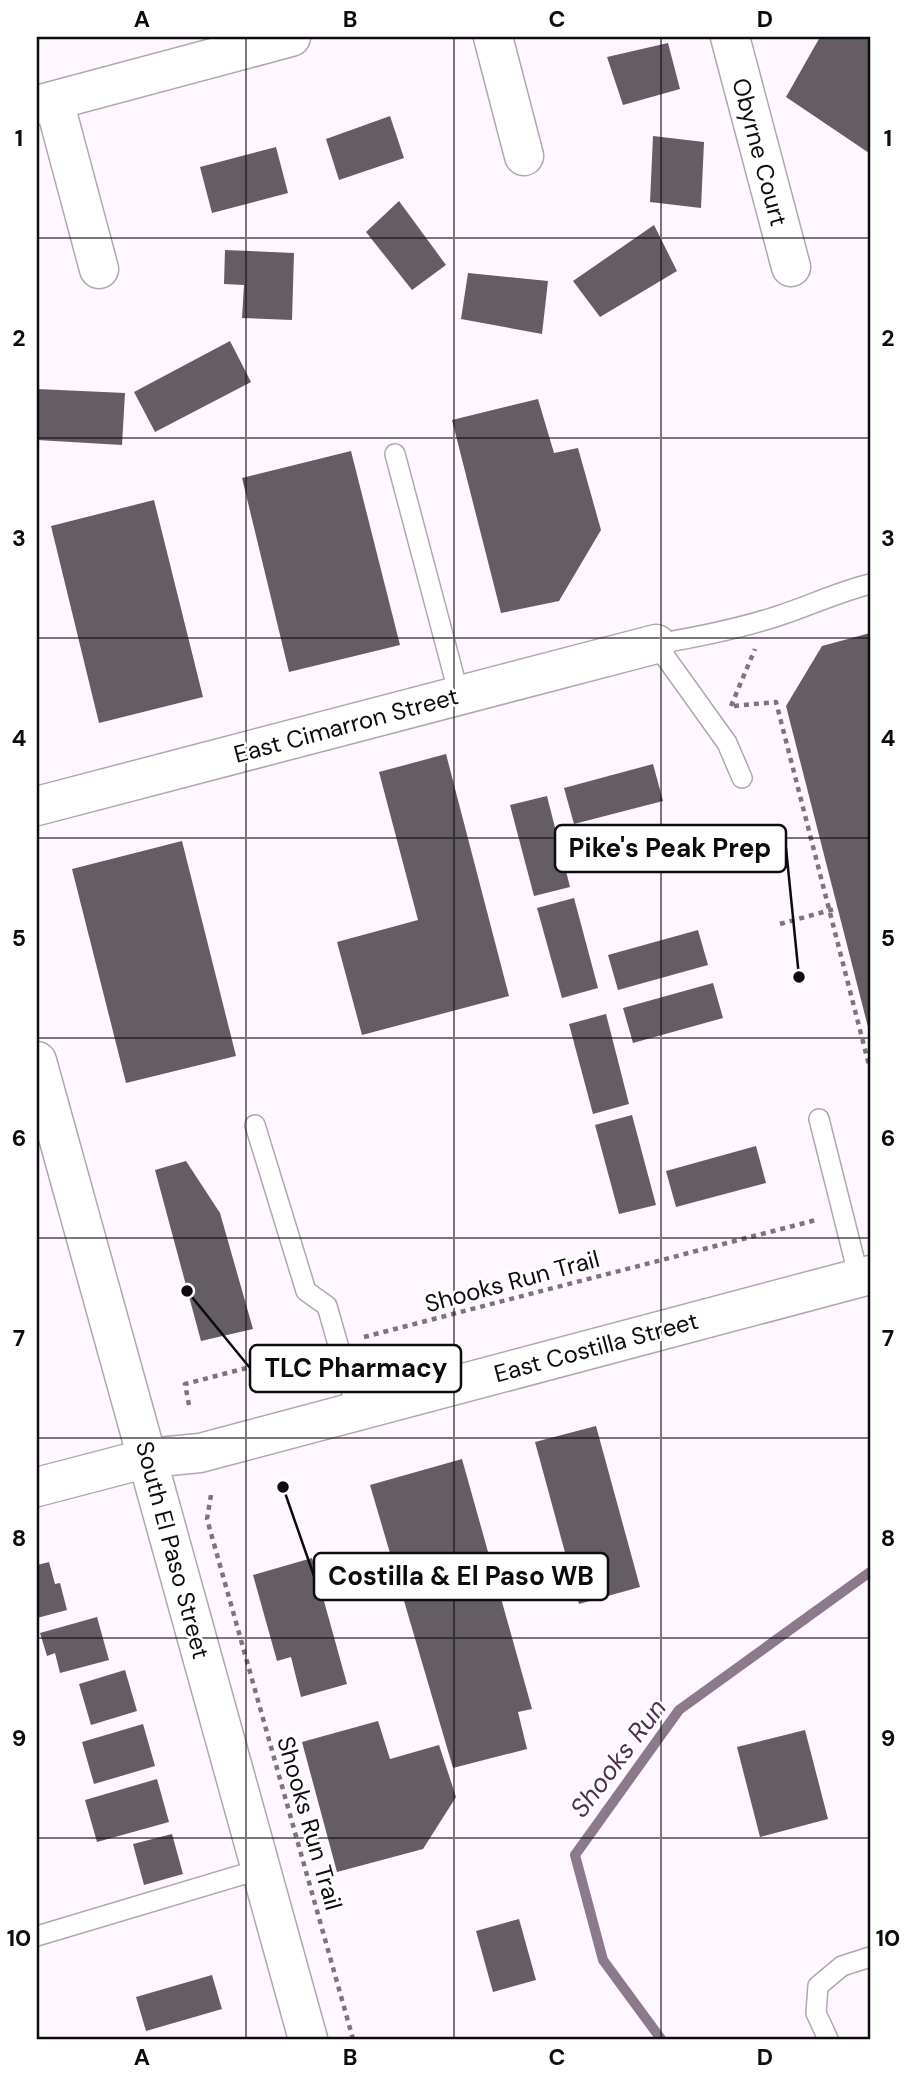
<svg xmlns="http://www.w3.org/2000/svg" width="907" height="2076" font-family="'DM Sans',sans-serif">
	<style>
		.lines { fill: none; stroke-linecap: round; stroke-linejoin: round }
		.stream { stroke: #8c7a8c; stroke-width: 10 }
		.building { fill: #645d64 }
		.service-casing { stroke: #afa8af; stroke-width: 22 }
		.minor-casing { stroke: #afa8af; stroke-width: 41 }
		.tertiary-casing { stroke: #afa8af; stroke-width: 41 }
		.path { stroke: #7b767b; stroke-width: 4.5; stroke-dasharray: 5 5; stroke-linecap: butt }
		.service { stroke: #fff; stroke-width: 19 }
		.minor { stroke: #fff; stroke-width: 38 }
		.tertiary { stroke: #fff; stroke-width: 38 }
		.grid { fill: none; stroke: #0e0b0e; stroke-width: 2; stroke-opacity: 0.55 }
		.labels { text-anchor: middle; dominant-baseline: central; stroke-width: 5; stroke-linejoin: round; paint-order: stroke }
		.street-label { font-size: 24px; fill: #0e0b0e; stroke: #fff }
		.water-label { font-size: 26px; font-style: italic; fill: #502e51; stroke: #fff }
		.leader { fill: none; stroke: #0e0b0e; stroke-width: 2.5 }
		.callout-dot { fill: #0e0b0e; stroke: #fff; stroke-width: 2.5 }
		.callout { fill: #fff; stroke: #0e0b0e; stroke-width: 2.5 }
		.callout-label { font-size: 26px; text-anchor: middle; font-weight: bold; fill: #0e0b0e }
		.neatline { fill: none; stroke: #0e0b0e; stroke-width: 2.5 }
		.grid-label { font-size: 23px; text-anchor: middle; font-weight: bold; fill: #0e0b0e }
	</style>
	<rect width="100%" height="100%" fill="#fff7ff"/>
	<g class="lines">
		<polyline class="stream" points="661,2039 603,1960 575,1855 679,1710 870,1572"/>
	</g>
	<g class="building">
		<polygon points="820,37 870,37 869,153 786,97"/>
		<polygon points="668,43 680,89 623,105 607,57"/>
		<polygon points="390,116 404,158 339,180 326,139"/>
		<polygon points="653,136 704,142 701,208 650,202"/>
		<polygon points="276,147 288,193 212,213 200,167"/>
		<polygon points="399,201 446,265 412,290 366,232"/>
		<polygon points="654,225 677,271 600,317 573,281"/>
		<polygon points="225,250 294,253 292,320 242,318 244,285 224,284"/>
		<polygon points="468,273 548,281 542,334 461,319"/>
		<polygon points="230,341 251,382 155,432 134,392"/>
		<polygon points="37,389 125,393 122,445 37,440"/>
		<polygon points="538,399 554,453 578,448 601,530 559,601 501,613 452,420"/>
		<polygon points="351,451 400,645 289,672 242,478"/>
		<polygon points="154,500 203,697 99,723 51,526"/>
		<polygon points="870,633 870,1031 869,1031 786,706 822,646"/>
		<polygon points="446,754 509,996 362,1035 337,942 418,920 379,772"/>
		<polygon points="653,764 663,801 574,824 564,788"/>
		<polygon points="547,796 570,887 534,896 510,805"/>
		<polygon points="182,841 236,1056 126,1083 72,869"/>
		<polygon points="574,898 598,988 562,998 537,908"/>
		<polygon points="698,930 708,965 618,990 608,955"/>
		<polygon points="713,983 723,1018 633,1043 623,1008"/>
		<polygon points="606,1014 629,1104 593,1114 569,1024"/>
		<polygon points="632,1115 656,1205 619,1214 595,1125"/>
		<polygon points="756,1146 766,1183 676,1207 666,1171"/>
		<polygon points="186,1161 220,1213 253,1329 201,1341 155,1170"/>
		<polygon points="596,1426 640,1587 579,1604 535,1442"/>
		<polygon points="462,1459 532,1709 518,1712 527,1749 453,1768 370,1485"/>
		<polygon points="312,1558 347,1684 301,1697 291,1657 277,1661 253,1575"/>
		<polygon points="49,1562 55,1584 60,1583 67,1610 37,1618 37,1565"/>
		<polygon points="97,1617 109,1660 60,1673 55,1653 47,1656 40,1633"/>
		<polygon points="125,1670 137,1711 91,1725 79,1684"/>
		<polygon points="378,1721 390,1759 439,1745 456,1797 423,1849 337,1872 302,1742"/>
		<polygon points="143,1724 155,1766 94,1784 82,1742"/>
		<polygon points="805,1730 828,1819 760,1837 737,1747"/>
		<polygon points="157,1779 169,1822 97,1842 85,1800"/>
		<polygon points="172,1834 183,1874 144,1885 133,1844"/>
		<polygon points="519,1919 536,1980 493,1992 476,1931"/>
		<polygon points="212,1975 222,2009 146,2031 136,1997"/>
	</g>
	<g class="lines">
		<g class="service-casing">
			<g id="service">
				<polyline points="395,454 459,695"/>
				<path d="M742,778L727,743L656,644C698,637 738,629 778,616C809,606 838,592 870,584"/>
				<polyline points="819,1119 859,1278"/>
				<polyline points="255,1125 306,1291 327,1306 357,1411"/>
				<polyline points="37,1936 261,1869"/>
				<polyline points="828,2039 816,2013 818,1986 842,1966 870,1957"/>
			</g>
		</g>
		<g class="minor-casing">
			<g id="minor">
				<polyline points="493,37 524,156"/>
				<polyline points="730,37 791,267"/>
				<polyline points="54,101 99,269"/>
				<polyline points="37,105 291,37"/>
				<polyline points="37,806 656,644"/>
				<polyline points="37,1061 308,2039"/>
			</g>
		</g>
		<g class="tertiary-casing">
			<polyline id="tertiary" points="37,1487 148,1458 200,1453 870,1275"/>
		</g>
		<g class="path">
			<polyline points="731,706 755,649"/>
			<polyline points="734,706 776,702 870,1069"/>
			<polyline points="780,924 838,908"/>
			<polyline points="364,1337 816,1220"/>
			<polyline points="189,1405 185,1384 312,1351"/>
			<polyline points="211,1495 207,1519 353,2039"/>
		</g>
		<use href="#service" class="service"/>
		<use href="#minor" class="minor"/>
		<use href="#tertiary" class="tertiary"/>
	</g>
	<path class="grid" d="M246,37V2039M454,37V2039M661,37V2039M37,238H870M37,438H870M37,638H870M37,838H870M37,1038H870M37,1238H870M37,1438H870M37,1638H870M37,1838H870"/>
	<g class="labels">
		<g class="street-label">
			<text transform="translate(760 152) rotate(75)">Obyrne Court</text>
			<text transform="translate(346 725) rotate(-15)">East Cimarron Street</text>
			<text transform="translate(512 1281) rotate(-15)">Shooks Run Trail</text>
			<text transform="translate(596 1347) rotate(-15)">East Costilla Street</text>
			<text transform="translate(173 1550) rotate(75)">South El Paso Street</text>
			<text transform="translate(310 1823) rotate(74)">Shooks Run Trail</text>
		</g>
		<g class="water-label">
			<text transform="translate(618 1758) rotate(-53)">Shooks Run</text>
		</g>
	</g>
	<path class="leader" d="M799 977L786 848M187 1291L250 1368M283 1487L314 1576"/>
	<g class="callout-dot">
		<circle cx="799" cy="977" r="7"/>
		<circle cx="187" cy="1291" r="7"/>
		<circle cx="283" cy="1487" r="7"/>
	</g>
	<g class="callout">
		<rect x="555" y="825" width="231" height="47" rx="7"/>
		<rect x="250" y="1345" width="211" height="47" rx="7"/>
		<rect x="314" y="1553" width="294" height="47" rx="7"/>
	</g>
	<g class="callout-label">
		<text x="670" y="857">Pike's Peak Prep</text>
		<text x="356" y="1377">TLC Pharmacy</text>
		<text x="461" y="1585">Costilla &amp; El Paso WB</text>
	</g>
	<rect width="907" height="2076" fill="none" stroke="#ffffff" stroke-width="77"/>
	<rect x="38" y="38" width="831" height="2000" class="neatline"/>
	<g class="grid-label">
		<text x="142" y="27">A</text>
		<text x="350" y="27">B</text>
		<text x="557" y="27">C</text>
		<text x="765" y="27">D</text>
		<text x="19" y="146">1</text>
		<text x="888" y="146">1</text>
		<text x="19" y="346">2</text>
		<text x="888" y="346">2</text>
		<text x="19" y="546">3</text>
		<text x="888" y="546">3</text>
		<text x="19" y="746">4</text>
		<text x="888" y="746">4</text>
		<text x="19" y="946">5</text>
		<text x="888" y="946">5</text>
		<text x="19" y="1146">6</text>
		<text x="888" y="1146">6</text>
		<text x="19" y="1346">7</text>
		<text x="888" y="1346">7</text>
		<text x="19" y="1546">8</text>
		<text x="888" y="1546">8</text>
		<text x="19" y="1746">9</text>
		<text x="888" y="1746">9</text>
		<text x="19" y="1946">10</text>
		<text x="888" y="1946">10</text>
		<text x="142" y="2065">A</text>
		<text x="350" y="2065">B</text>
		<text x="557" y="2065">C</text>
		<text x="765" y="2065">D</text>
	</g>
</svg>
